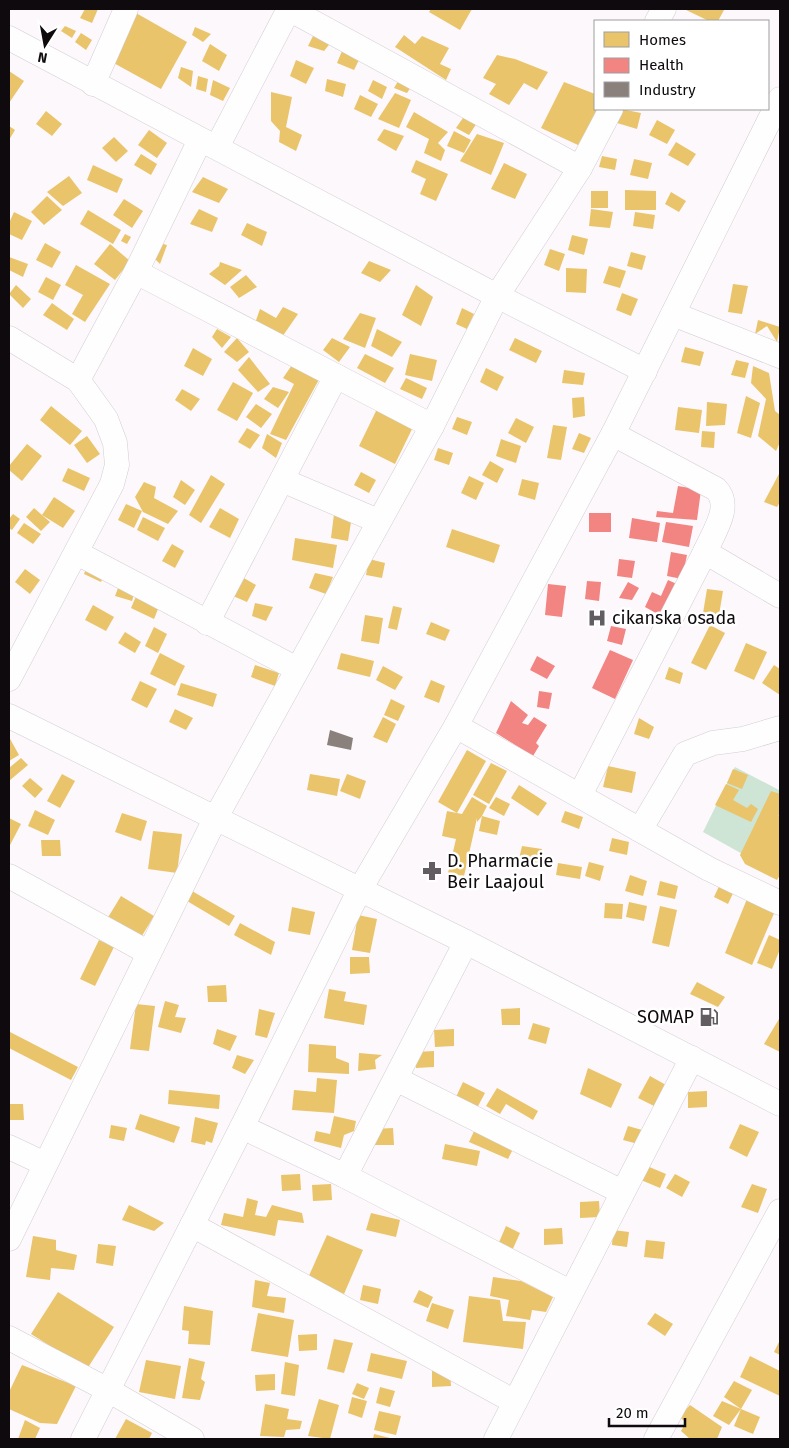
<svg xmlns="http://www.w3.org/2000/svg" width="789" height="1448" font-family="'Fira Sans',sans-serif">
	<style>
		.green { fill: #cee4d5 }
		.homes { fill: #e9c46a }
		.health { fill: #f28482 }
		.industry { fill: #8a817c }
		.lines { fill: none; stroke-linecap: round; stroke-linejoin: round }
		.street-casing { stroke: #d2ced1; stroke-width: 25 }
		.street { stroke: #fffeff; stroke-width: 24 }
		.labels { text-anchor: middle; dominant-baseline: central; stroke-width: 5; stroke-linejoin: round; paint-order: stroke }
		.poi-label { font-size: 18px; fill: #0e0a0d; stroke: #fff; text-anchor: start }
	</style>
	<rect width="100%" height="100%" fill="#fdf8fc"/>
	<polygon class="green" points="735,767 779,790 780,788 780,875 703,832"/>
	<g class="homes">
		<polygon points="85,9 98,9 92,23 80,18"/>
		<polygon points="431,9 472,9 460,30 429,12"/>
		<polygon points="684,9 722,9 724,10 718,21 709,21"/>
		<polygon points="136,13 187,42 161,89 110,61"/>
		<polygon points="65,26 76,31 72,38 61,31"/>
		<polygon points="195,27 211,34 203,42 192,35"/>
		<polygon points="81,33 92,40 86,50 75,42"/>
		<polygon points="314,34 332,41 324,51 308,46"/>
		<polygon points="404,35 415,44 422,36 449,48 440,64 451,69 446,80 395,47"/>
		<polygon points="210,44 227,55 219,71 202,61"/>
		<polygon points="342,51 359,60 354,70 337,63"/>
		<polygon points="497,55 515,59 548,72 537,90 524,83 509,105 489,94 496,84 483,78"/>
		<polygon points="296,60 314,68 306,84 290,76"/>
		<polygon points="181,67 193,71 191,87 178,78"/>
		<polygon points="9,71 24,81 9,103"/>
		<polygon points="198,76 208,79 206,92 196,89"/>
		<polygon points="400,78 413,84 407,93 394,88"/>
		<polygon points="327,79 346,84 343,97 325,91"/>
		<polygon points="213,80 230,88 223,101 210,95"/>
		<polygon points="373,80 387,87 382,99 368,91"/>
		<polygon points="564,82 595,94 595,109 598,109 578,145 541,128"/>
		<polygon points="271,92 292,97 286,127 302,135 296,151 279,142 280,131 271,121"/>
		<polygon points="395,93 411,100 399,128 378,119"/>
		<polygon points="360,95 378,104 371,117 354,109"/>
		<polygon points="621,109 641,113 637,129 617,123"/>
		<polygon points="46,111 62,124 52,136 36,124"/>
		<polygon points="414,112 448,132 438,143 445,150 441,161 424,153 429,139 406,127"/>
		<polygon points="465,115 477,123 469,135 456,128"/>
		<polygon points="657,120 675,130 667,144 649,135"/>
		<polygon points="9,126 15,130 9,140"/>
		<polygon points="384,129 404,136 396,151 377,140"/>
		<polygon points="149,130 167,143 157,158 138,145"/>
		<polygon points="454,131 471,140 464,153 447,146"/>
		<polygon points="477,134 504,143 491,175 460,161"/>
		<polygon points="114,137 128,151 116,162 102,148"/>
		<polygon points="676,142 696,154 688,166 668,155"/>
		<polygon points="141,154 157,164 151,175 134,165"/>
		<polygon points="602,156 617,159 615,170 599,167"/>
		<polygon points="634,159 652,163 648,179 630,175"/>
		<polygon points="416,160 448,174 436,201 420,194 426,179 411,172"/>
		<polygon points="504,163 527,174 515,199 491,189"/>
		<polygon points="93,165 123,179 117,193 87,180"/>
		<polygon points="69,176 82,193 63,206 47,192"/>
		<polygon points="203,177 228,189 219,203 192,192"/>
		<polygon points="625,190 656,191 656,210 625,210"/>
		<rect x="591" y="191" width="17" height="17"/>
		<polygon points="671,192 686,201 679,212 665,204"/>
		<polygon points="47,196 62,210 44,225 31,212"/>
		<polygon points="124,199 143,211 132,228 113,215"/>
		<polygon points="199,209 218,218 212,232 190,224"/>
		<polygon points="591,209 613,212 610,228 589,226"/>
		<polygon points="88,210 121,230 113,244 80,224"/>
		<polygon points="14,212 32,221 22,240 9,234 9,223"/>
		<polygon points="635,212 655,215 653,229 633,226"/>
		<polygon points="247,223 267,232 262,246 241,235"/>
		<polygon points="125,234 131,237 127,244 121,241"/>
		<polygon points="572,235 588,239 584,255 568,250"/>
		<polygon points="155,242 167,245 160,264 151,255"/>
		<polygon points="45,243 61,252 52,268 36,260"/>
		<polygon points="110,244 130,261 115,280 94,264"/>
		<polygon points="550,249 565,254 559,271 544,265"/>
		<polygon points="631,252 646,256 642,270 627,266"/>
		<polygon points="9,257 28,264 23,277 9,270"/>
		<polygon points="369,261 391,270 380,282 361,273"/>
		<polygon points="220,262 242,270 225,285 209,274 219,266"/>
		<polygon points="76,265 110,284 85,322 72,314 83,295 65,285"/>
		<polygon points="609,266 626,271 620,288 603,283"/>
		<polygon points="566,268 587,269 586,293 566,292"/>
		<polygon points="246,275 257,287 239,298 230,287"/>
		<polygon points="46,277 61,285 53,300 38,292"/>
		<polygon points="733,284 748,286 742,314 728,312"/>
		<polygon points="16,285 31,299 23,308 9,294"/>
		<polygon points="416,285 433,297 421,326 402,315"/>
		<polygon points="622,293 638,299 631,316 616,310"/>
		<polygon points="52,303 74,319 67,330 43,315"/>
		<polygon points="283,307 298,314 282,337 254,326 260,309 276,318"/>
		<polygon points="462,308 474,314 467,329 456,324"/>
		<polygon points="360,313 376,318 365,348 343,339"/>
		<polygon points="758,320 780,327 777,342 767,326 755,334"/>
		<polygon points="217,329 231,337 222,348 212,337"/>
		<polygon points="377,329 402,342 392,357 371,346"/>
		<polygon points="237,338 249,352 237,362 224,352"/>
		<polygon points="332,338 350,347 339,362 323,350"/>
		<polygon points="515,338 542,351 536,363 509,350"/>
		<polygon points="685,347 704,352 700,366 681,362"/>
		<polygon points="193,348 212,359 203,376 184,366"/>
		<polygon points="365,354 394,368 385,383 357,368"/>
		<polygon points="410,354 437,360 432,381 405,375"/>
		<polygon points="249,357 270,384 258,392 238,370"/>
		<polygon points="736,360 749,363 745,378 731,375"/>
		<polygon points="292,365 322,374 286,440 270,434 294,384 283,378"/>
		<polygon points="753,366 769,373 775,411 780,415 780,442 776,451 758,436 766,399 751,383"/>
		<polygon points="486,368 504,377 497,391 480,382"/>
		<polygon points="564,370 585,373 583,385 562,383"/>
		<polygon points="406,378 427,388 422,399 400,389"/>
		<polygon points="233,382 253,393 237,421 217,410"/>
		<polygon points="273,387 289,392 278,408 264,399"/>
		<polygon points="182,389 200,399 191,411 175,400"/>
		<polygon points="746,396 760,403 751,438 737,433"/>
		<polygon points="584,397 585,416 573,418 572,398"/>
		<polygon points="707,402 727,404 725,425 706,426"/>
		<polygon points="256,404 272,414 261,428 246,417"/>
		<polygon points="51,406 82,431 70,445 40,420"/>
		<polygon points="678,407 702,410 699,433 675,430"/>
		<polygon points="377,409 413,427 395,464 359,446"/>
		<polygon points="457,417 472,422 467,435 452,429"/>
		<polygon points="516,418 534,427 526,443 508,433"/>
		<polygon points="553,425 567,427 561,460 547,458"/>
		<polygon points="247,428 260,435 250,449 238,442"/>
		<polygon points="702,431 715,432 714,448 701,447"/>
		<polygon points="579,433 591,438 584,453 572,449"/>
		<polygon points="267,434 282,443 276,458 262,448"/>
		<polygon points="87,436 100,454 87,463 74,445"/>
		<polygon points="501,439 521,446 516,463 496,456"/>
		<polygon points="27,444 42,456 22,481 9,470 9,466"/>
		<polygon points="438,448 453,453 449,465 434,460"/>
		<polygon points="490,461 504,469 497,483 482,475"/>
		<polygon points="68,468 90,478 84,491 62,481"/>
		<polygon points="361,472 376,480 369,493 354,485"/>
		<polygon points="780,472 780,502 777,507 764,502"/>
		<polygon points="211,475 225,484 201,523 189,515"/>
		<polygon points="469,476 484,483 476,500 461,493"/>
		<polygon points="522,479 539,483 535,500 518,495"/>
		<polygon points="181,480 195,490 185,505 173,497"/>
		<polygon points="144,482 156,487 154,498 178,511 168,524 143,512 135,497"/>
		<polygon points="54,497 75,511 63,528 42,515"/>
		<polygon points="126,504 142,511 134,528 118,520"/>
		<polygon points="34,508 50,522 41,531 26,517"/>
		<polygon points="220,508 239,519 230,538 209,527"/>
		<polygon points="13,514 20,519 12,530 9,528 9,519"/>
		<polygon points="334,514 352,516 348,541 331,538"/>
		<polygon points="143,517 165,528 158,541 137,530"/>
		<polygon points="24,523 41,534 33,544 17,533"/>
		<polygon points="452,529 500,545 494,563 446,547"/>
		<polygon points="295,538 337,545 333,568 292,560"/>
		<polygon points="172,544 184,551 175,568 162,561"/>
		<polygon points="369,559 385,563 382,578 366,575"/>
		<polygon points="88,564 106,571 101,582 84,574"/>
		<polygon points="25,569 40,580 30,594 15,582"/>
		<polygon points="315,573 333,577 326,594 309,588"/>
		<polygon points="242,577 256,585 247,602 233,596"/>
		<polygon points="120,583 136,588 132,601 115,596"/>
		<polygon points="707,589 723,591 718,621 702,619"/>
		<polygon points="137,594 160,604 154,619 131,608"/>
		<polygon points="255,603 273,607 266,621 252,616"/>
		<polygon points="93,605 114,617 106,631 85,620"/>
		<polygon points="393,606 402,608 397,630 388,628"/>
		<polygon points="365,615 383,618 379,644 361,641"/>
		<polygon points="431,622 450,630 445,641 426,634"/>
		<polygon points="710,625 725,633 706,670 691,663"/>
		<polygon points="154,627 167,634 158,653 145,646"/>
		<polygon points="125,632 141,642 135,653 118,643"/>
		<polygon points="746,643 767,652 754,680 734,671"/>
		<polygon points="160,653 185,666 175,686 150,674"/>
		<polygon points="341,653 374,661 370,677 337,669"/>
		<polygon points="255,665 279,673 275,686 251,677"/>
		<polygon points="774,665 780,669 780,695 762,683"/>
		<polygon points="383,666 403,677 395,690 376,680"/>
		<polygon points="669,667 683,673 680,684 665,679"/>
		<polygon points="431,680 445,686 439,703 424,697"/>
		<polygon points="140,681 157,689 147,708 131,700"/>
		<polygon points="181,683 217,694 213,707 177,695"/>
		<polygon points="391,699 405,706 398,721 384,715"/>
		<polygon points="175,709 193,718 186,730 169,722"/>
		<polygon points="383,717 396,724 387,743 373,737"/>
		<polygon points="639,718 654,727 649,739 634,734"/>
		<polygon points="9,737 19,755 9,761"/>
		<polygon points="467,750 486,761 457,813 462,814 472,797 487,806 482,816 500,821 497,835 479,831 482,816 477,822 477,818 464,876 448,873 456,839 442,836 447,811 457,813 438,802"/>
		<polygon points="21,758 28,765 9,781 9,768"/>
		<polygon points="491,763 507,771 489,804 473,795"/>
		<polygon points="608,766 636,772 632,793 603,787"/>
		<polygon points="733,769 748,775 742,789 727,783"/>
		<polygon points="62,774 75,781 60,808 47,801"/>
		<polygon points="310,774 340,779 337,796 307,790"/>
		<polygon points="347,774 366,781 360,799 340,791"/>
		<polygon points="30,778 43,789 35,798 22,786"/>
		<polygon points="726,784 739,790 733,800 747,808 751,804 758,809 751,822 715,805"/>
		<polygon points="519,785 547,803 538,816 511,798"/>
		<polygon points="771,791 780,794 780,813 778,816 780,817 780,875 777,880 745,864 740,855"/>
		<polygon points="496,797 510,804 504,816 489,808"/>
		<polygon points="35,810 55,820 48,835 28,826"/>
		<polygon points="565,811 583,817 579,829 561,822"/>
		<polygon points="122,813 147,821 141,841 115,832"/>
		<polygon points="9,818 21,824 9,847"/>
		<polygon points="153,831 182,834 177,873 148,869"/>
		<polygon points="612,838 629,842 627,855 609,851"/>
		<polygon points="41,840 60,840 61,856 42,856"/>
		<polygon points="522,846 542,849 539,863 519,859"/>
		<polygon points="589,862 604,866 600,881 585,876"/>
		<polygon points="558,863 582,867 580,879 556,875"/>
		<polygon points="630,875 647,881 643,896 625,891"/>
		<polygon points="660,881 678,886 675,899 657,895"/>
		<polygon points="721,882 735,889 728,904 714,897"/>
		<polygon points="192,891 235,916 229,926 187,901"/>
		<polygon points="121,896 154,916 137,944 104,924"/>
		<polygon points="747,899 775,911 752,965 725,953"/>
		<polygon points="629,902 647,906 644,921 626,917"/>
		<polygon points="605,903 623,904 622,919 604,918"/>
		<polygon points="660,906 677,910 669,947 652,943"/>
		<polygon points="292,907 315,912 310,935 288,931"/>
		<polygon points="358,915 377,919 370,953 352,950"/>
		<polygon points="240,923 275,942 271,955 234,935"/>
		<polygon points="769,935 780,940 780,949 772,969 757,963"/>
		<polygon points="99,940 114,947 95,986 80,979"/>
		<polygon points="350,957 369,957 370,973 350,974"/>
		<polygon points="697,982 725,997 718,1007 690,994"/>
		<polygon points="226,985 227,1002 208,1002 207,986"/>
		<polygon points="329,989 346,992 344,1001 367,1005 364,1025 324,1018"/>
		<polygon points="165,1001 179,1005 175,1017 186,1018 181,1033 158,1027"/>
		<polygon points="136,1004 155,1006 149,1051 130,1049"/>
		<polygon points="520,1008 520,1025 502,1025 501,1009"/>
		<polygon points="259,1009 275,1013 267,1038 255,1035"/>
		<polygon points="779,1019 780,1020 780,1052 764,1044"/>
		<polygon points="533,1023 550,1028 546,1044 528,1039"/>
		<polygon points="217,1029 237,1036 230,1051 213,1044"/>
		<polygon points="454,1029 454,1046 435,1047 434,1030"/>
		<polygon points="10,1032 78,1067 71,1080 9,1048"/>
		<polygon points="309,1044 336,1046 336,1058 349,1063 349,1074 308,1072"/>
		<polygon points="434,1051 434,1067 416,1068 415,1052"/>
		<polygon points="359,1053 382,1055 375,1060 376,1069 358,1071"/>
		<polygon points="237,1055 254,1060 245,1074 232,1068"/>
		<polygon points="588,1068 622,1084 611,1108 580,1094"/>
		<polygon points="650,1076 666,1085 654,1106 638,1098"/>
		<polygon points="317,1078 337,1080 334,1113 292,1110 294,1090 316,1092"/>
		<polygon points="463,1082 485,1093 477,1108 456,1097"/>
		<polygon points="497,1088 538,1111 533,1120 506,1104 500,1114 486,1106"/>
		<polygon points="169,1090 220,1095 219,1109 168,1104"/>
		<polygon points="707,1091 707,1107 688,1108 688,1092"/>
		<polygon points="9,1104 23,1104 24,1120 9,1120"/>
		<polygon points="140,1114 180,1127 174,1143 135,1129"/>
		<polygon points="334,1116 356,1121 354,1131 344,1135 341,1148 314,1141 316,1131 330,1134"/>
		<polygon points="195,1117 218,1123 212,1143 206,1141 205,1145 191,1142"/>
		<polygon points="740,1124 759,1132 747,1157 729,1148"/>
		<polygon points="111,1125 127,1128 124,1141 109,1138"/>
		<polygon points="628,1126 642,1130 638,1144 623,1140"/>
		<polygon points="476,1127 515,1145 508,1159 469,1142"/>
		<polygon points="393,1128 394,1145 375,1145 374,1129"/>
		<polygon points="445,1144 480,1151 477,1166 442,1159"/>
		<polygon points="647,1166 666,1174 660,1188 641,1180"/>
		<polygon points="300,1174 301,1190 282,1191 281,1175"/>
		<polygon points="675,1174 690,1182 682,1197 666,1188"/>
		<polygon points="331,1184 332,1200 313,1201 312,1185"/>
		<polygon points="752,1184 767,1189 758,1213 741,1207"/>
		<polygon points="247,1198 258,1201 255,1215 266,1217 272,1205 302,1213 304,1223 278,1220 275,1236 221,1225 224,1213 243,1217"/>
		<polygon points="599,1201 600,1217 580,1218 580,1202"/>
		<polygon points="129,1205 164,1223 154,1231 122,1220"/>
		<polygon points="371,1213 400,1220 396,1237 366,1230"/>
		<polygon points="506,1226 520,1233 511,1253 497,1247"/>
		<polygon points="562,1228 563,1244 544,1245 544,1229"/>
		<polygon points="613,1230 629,1232 627,1247 612,1245"/>
		<polygon points="327,1235 363,1250 344,1294 308,1278"/>
		<polygon points="33,1236 56,1240 56,1250 77,1255 74,1270 51,1268 50,1280 26,1277"/>
		<polygon points="646,1240 665,1242 663,1259 644,1257"/>
		<polygon points="98,1244 116,1246 113,1266 96,1263"/>
		<polygon points="493,1277 521,1281 553,1297 546,1312 532,1310 530,1320 506,1316 509,1300 490,1296"/>
		<polygon points="255,1280 270,1283 267,1296 286,1298 284,1313 252,1307"/>
		<polygon points="363,1285 381,1289 378,1304 360,1300"/>
		<polygon points="419,1290 433,1297 428,1308 413,1302"/>
		<polygon points="58,1292 114,1327 87,1369 31,1334"/>
		<polygon points="469,1296 500,1300 503,1321 526,1322 523,1349 463,1342"/>
		<polygon points="432,1303 454,1310 448,1329 426,1321"/>
		<polygon points="184,1306 213,1311 210,1345 188,1344 189,1331 182,1330"/>
		<polygon points="258,1313 294,1320 288,1357 251,1351"/>
		<polygon points="655,1313 673,1324 665,1336 647,1324"/>
		<polygon points="317,1334 317,1350 299,1351 298,1335"/>
		<polygon points="334,1339 353,1343 344,1373 327,1369"/>
		<polygon points="780,1340 780,1355 774,1352"/>
		<polygon points="371,1353 407,1361 402,1379 367,1371"/>
		<polygon points="750,1356 780,1371 780,1396 740,1377"/>
		<polygon points="189,1358 205,1362 201,1379 205,1382 200,1400 182,1398"/>
		<polygon points="146,1360 181,1366 175,1399 139,1392"/>
		<polygon points="285,1362 299,1365 295,1396 281,1394"/>
		<polygon points="22,1365 76,1386 57,1424 40,1423 9,1409 9,1392"/>
		<polygon points="450,1369 451,1386 432,1387 432,1370"/>
		<polygon points="275,1374 275,1390 256,1391 255,1375"/>
		<polygon points="734,1381 752,1390 741,1409 760,1417 753,1434 734,1426 741,1409 729,1425 713,1416 722,1401 741,1409 724,1397"/>
		<polygon points="357,1383 369,1388 364,1399 352,1394"/>
		<polygon points="380,1387 395,1391 390,1407 376,1403"/>
		<polygon points="352,1397 367,1401 362,1418 348,1413"/>
		<polygon points="319,1399 339,1405 330,1439 308,1436"/>
		<polygon points="265,1404 289,1409 287,1419 302,1421 300,1429 286,1430 284,1437 260,1436"/>
		<polygon points="690,1405 722,1427 717,1439 690,1439 681,1431 686,1422 679,1417"/>
		<polygon points="379,1411 401,1416 396,1435 374,1430"/>
		<polygon points="126,1419 152,1433 149,1439 115,1439"/>
		<polygon points="25,1420 40,1428 35,1439 18,1439"/>
		<polygon points="374,1434 394,1439 373,1439"/>
	</g>
	<g class="health">
		<polygon points="678,486 701,490 697,520 656,517 657,511 673,513"/>
		<rect x="589" y="513" width="22" height="19"/>
		<polygon points="632,518 660,523 657,542 629,538"/>
		<polygon points="666,522 693,526 689,547 662,542"/>
		<polygon points="671,552 687,555 682,579 667,576"/>
		<polygon points="619,559 635,561 632,578 617,576"/>
		<polygon points="668,580 679,585 663,617 645,607 652,592 661,596"/>
		<polygon points="587,581 601,582 599,601 585,599"/>
		<polygon points="628,582 639,588 632,600 619,598"/>
		<polygon points="548,584 566,586 562,617 545,615"/>
		<polygon points="611,626 626,629 622,645 607,641"/>
		<polygon points="610,650 633,660 615,699 592,688"/>
		<polygon points="537,656 555,666 547,679 530,670"/>
		<polygon points="539,691 552,693 549,709 537,707"/>
		<polygon points="511,701 528,715 522,723 528,725 534,717 547,725 536,743 539,746 533,756 496,733"/>
	</g>
	<polygon class="industry" points="330,730 353,738 351,750 327,745"/>
	<g class="lines">
		<g class="street-casing">
			<g id="street">
				<polyline points="289,9 580,168"/>
				<polyline points="657,21 664,9"/>
				<polyline points="9,38 497,296 645,371"/>
				<polyline points="93,84 126,9"/>
				<polyline points="217,147 289,9"/>
				<polyline points="136,272 432,426"/>
				<polyline points="673,314 780,356"/>
				<polyline points="9,338 78,380 106,419 115,443 117,465 112,484 9,679"/>
				<polyline points="78,380 136,272 200,140"/>
				<path d="M613,434L716,489C733,506 713,533 705,552L780,596"/>
				<polyline points="282,480 378,521"/>
				<polyline points="77,553 297,669"/>
				<polyline points="207,623 336,376"/>
				<polyline points="9,716 466,942 780,1104"/>
				<polyline points="456,726 709,869 780,903"/>
				<polyline points="580,795 705,552"/>
				<polyline points="640,830 685,754 713,743 743,739 780,728"/>
				<polyline points="9,876 149,953"/>
				<polyline points="396,1079 622,1192"/>
				<polyline points="242,1127 345,1176 570,1292"/>
				<polyline points="9,1147 45,1164"/>
				<polyline points="345,1176 466,942"/>
				<polyline points="192,1225 515,1402"/>
				<polyline points="9,1239 215,819 432,426 497,296 580,168 611,109"/>
				<polyline points="9,1338 108,1390 192,1439"/>
				<polyline points="83,1439 242,1127 359,891 456,726 613,434 780,99"/>
				<polyline points="496,1439 692,1058"/>
				<polyline points="656,1439 780,1211"/>
			</g>
		</g>
		<use href="#street" class="street"/>
	</g>
	<defs>
		<g id="hospital-bare" transform="scale(1.5)"><path d="M-5-5h3v3.5h4V-5h3V5h-3V1.5h-4V5h-3Z" fill="#625d61" stroke="#fff" stroke-width="2.5" paint-order="stroke"/></g>
		<g id="pharmacy-bare" transform="scale(1.5)"><path d="M-2-6h4v4h4v4h-4v4h-4v-4h-4v-4h4Z" fill="#625d61" stroke="#fff" stroke-width="2.5" paint-order="stroke"/></g>
		<g id="fuel-bare" transform="scale(1.5)"><path d="M-5.5-6h7V0h2V4h1.3V-2.5L3-4.5l.8-.8L6-3V5H2.5V1h-1V6h-7ZM-4.2-4.7v3.2H.2V-4.7Z" fill="#625d61" stroke="#fff" stroke-width="2.5" paint-order="stroke"/></g>
	</defs>
	<g fill-rule="evenodd">
		<use href="#hospital-bare" x="597" y="618"/>
		<use href="#pharmacy-bare" x="432" y="871"/>
		<use href="#fuel-bare" x="709" y="1017"/>
	</g>
	<g class="labels">
		<g class="poi-label">
			<text x="612" y="618">cikanska osada</text>
			<text x="447" y="861">D. Pharmacie<tspan x="447" dy="21">Beir Laajoul</tspan></text>
			<text x="694" y="1017" text-anchor="end">SOMAP</text>
		</g>
	</g>
	<rect width="789" height="1448" fill="none" stroke="#0e0a0d" stroke-width="20"/>
	<rect x="594" y="20" width="175" height="90" fill="#ffffff" stroke="#9f9d9e"/>
	<rect x="604" y="32" width="25" height="15" fill="#e9c46a" stroke="#9f9d9e"/>
	<text x="639" y="45" font-size="15" fill="#0e0a0d">Homes</text>
	<rect x="604" y="58" width="25" height="15" fill="#f28482" stroke="#9f9d9e"/>
	<text x="639" y="70" font-size="15" fill="#0e0a0d">Health</text>
	<rect x="604" y="82" width="25" height="15" fill="#8a817c" stroke="#9f9d9e"/>
	<text x="639" y="95" font-size="15" fill="#0e0a0d">Industry</text>
	<g transform="translate(45 45) rotate(191)" stroke="#ffffff" stroke-width="4" paint-order="stroke">
	<path d="M0-4L9 19L0 12L-9 19Z" fill="#0e0a0d"/>
	<text y="-8" font-size="14" font-weight="bold" text-anchor="middle" fill="#0e0a0d">N</text>
	</g>
	<path d="M609 1418v8h76v-8" fill="none" stroke="#0e0a0d" stroke-width="2.5"/>
	<text x="616" y="1418" font-size="15" fill="#0e0a0d" stroke="#ffffff" stroke-width="4" paint-order="stroke">20 m</text>
</svg>
